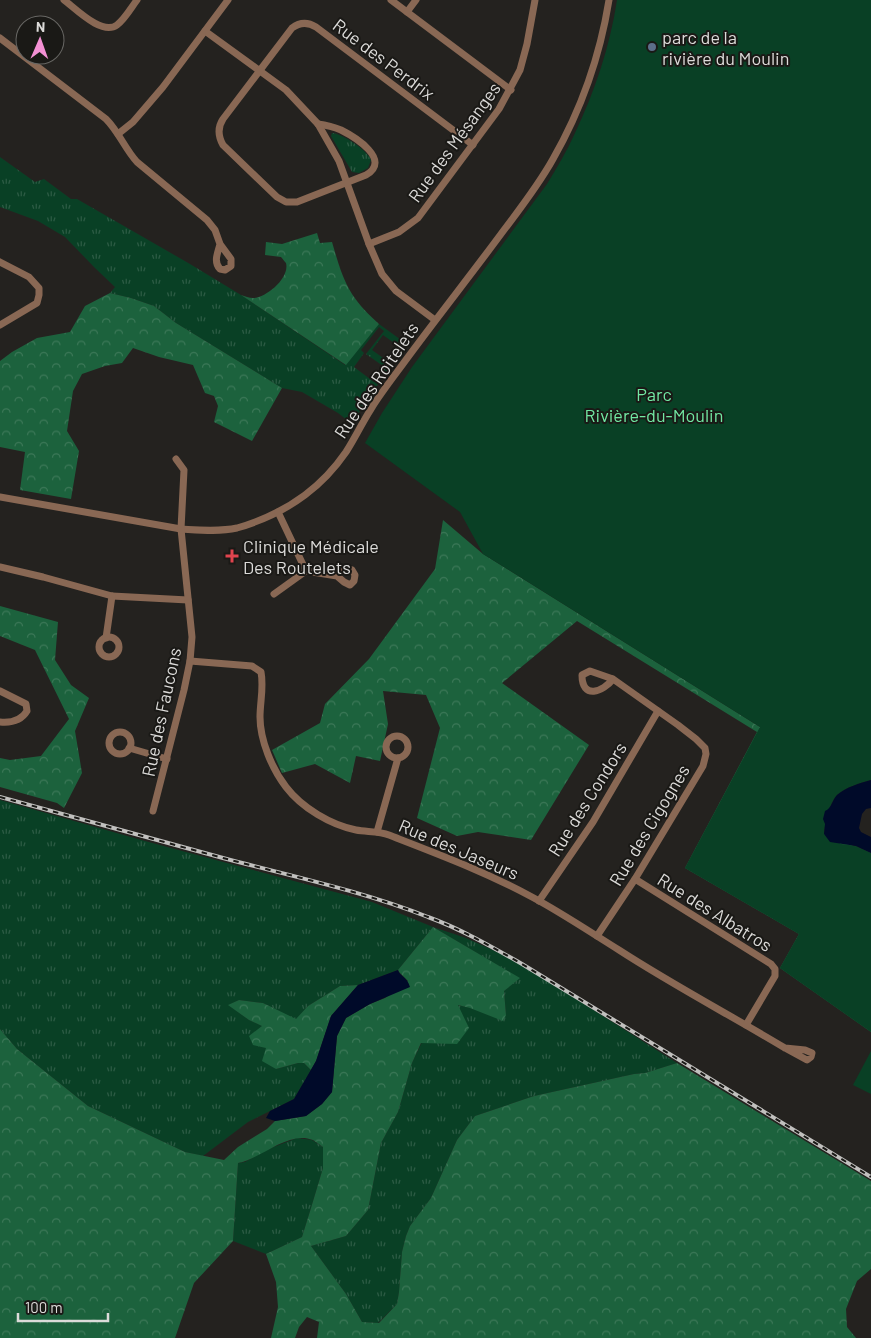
<svg xmlns="http://www.w3.org/2000/svg" width="871" height="1338" font-family="Barlow,sans-serif">
	<style>
		.grass { fill: url(#grass-tufts) }
		.forest { fill: url(#forest-crowns) }
		.park { fill: #094025 }
		.water { fill: #000a29 }
		.lines { fill: none; stroke-linecap: round; stroke-linejoin: round }
		.minor { stroke: #896854; stroke-width: 7 }
		.rail-casing { stroke: #c1c0be; stroke-width: 4 }
		.rail { stroke: #1a1916; stroke-width: 2; stroke-dasharray: 5.5; stroke-linecap: butt }
		.service-dot { fill: #5c6f8a; stroke: #1a1916; stroke-width: 2 }
		.health-dot { fill: #e0444e; stroke: #1a1916; stroke-width: 2 }
		.labels { text-anchor: middle; dominant-baseline: central; stroke-width: 4; stroke-linejoin: round; paint-order: stroke }
		.poi-label { font-size: 18px; fill: #dcdbd9; stroke: #1a1916; text-anchor: start }
		.street-label { font-size: 18px; fill: #dcdbd9; stroke: #1a1916 }
		.park-label { font-size: 18px; fill: #72e8a3; stroke: #1a1916 }
	</style>
	<defs>
		<pattern id="grass-tufts" width="24" height="20" patternUnits="userSpaceOnUse" patternTransform="scale(1.25)"><rect width="24" height="20" fill="#094025"/><path d="M3 7l-1-3M5 7V3M7 7l1-3M15 17l-1-3M17 17v-4M19 17l1-3" fill="none" stroke="#2c5b44"/></pattern>
		<pattern id="forest-crowns" width="20" height="18" patternUnits="userSpaceOnUse" patternTransform="scale(1.25)"><rect width="20" height="18" fill="#1c623d"/><path d="M2 6a3 3 0 1 1 6 0M12 15a3 3 0 1 1 6 0" fill="none" stroke="#3c7858"/></pattern>
	</defs>
	<rect width="100%" height="100%" fill="#24221f"/>
	<g class="grass">
		<path d="M332,133C343,134 367,150 371,160L368,168L359,173L352,172L331,136Z"/>
		<polygon points="0,157 35,182 44,179 71,199 77,199 190,264 241,295 345,365 379,324 408,345 404,350 396,347 397,345 383,335 372,350 386,360 388,358 383,366 366,354 384,331 379,327 361,350 364,353 354,367 374,382 384,368 388,367 390,369 369,396 352,424 338,413 302,392 282,388 176,323 154,306 131,298 110,293 115,287 95,268 65,237 38,221 0,207"/>
		<polygon points="0,800 145,841 372,902 433,927 466,938 504,955 545,979 677,1063 645,1073 634,1074 534,1096 475,1116 457,1140 431,1198 410,1226 406,1236 402,1252 399,1292 397,1304 378,1323 362,1322 346,1294 311,1246 346,1236 368,1210 381,1143 398,1112 412,1063 422,1042 457,1005 506,1015 504,991 519,978 433,927 398,970 358,985 340,986 308,1006 296,1020 263,1003 239,1000 229,1005 249,1020 263,1026 266,1047 276,1069 298,1063 304,1063 311,1070 294,1099 248,1122 203,1156 185,1152 88,1106 17,1049 0,1029"/>
		<polygon points="297,1138 312,1140 323,1147 323,1168 311,1208 302,1237 266,1254 233,1241 238,1163 245,1162 266,1150"/>
	</g>
	<g class="forest">
		<path d="M317,233L320,243L332,242C337,259 342,278 352,294C359,305 369,315 379,324L346,365L241,295C245,296 249,298 253,298C266,298 290,278 286,263C285,262 282,258 281,257L265,255L266,242L282,244Z"/>
		<polygon points="110,293 131,298 154,306 176,323 282,388 252,441 214,422 218,406 214,396 205,393 193,365 159,357 133,348 122,363 105,366 82,374 73,391 67,431 79,451 71,499 20,490 25,452 0,447 0,361 12,352 37,338 70,332 85,306"/>
		<polygon points="443,520 483,554 760,727 824,834 871,853 871,1032 780,968 799,934 685,868 757,732 577,621 502,683 589,745 531,840 478,832 457,836 417,818 440,728 426,695 383,691 388,724 380,761 356,756 350,783 315,764 282,773 272,750 320,723 325,704 369,659 435,569"/>
		<polygon points="0,606 58,622 55,660 71,685 89,698 75,731 82,773 64,808 57,803 0,787 0,758 10,760 41,756 69,719 35,650 0,636"/>
		<path d="M433,927L520,978L504,991L506,1015L503,1021L470,1008L458,1005L469,1028L457,1044L421,1043L412,1063L398,1112L381,1143L368,1210L346,1236L311,1246L346,1294L362,1322L379,1323L397,1304L399,1292L402,1252L406,1236L410,1226L431,1198L457,1140L475,1116L534,1096L634,1074L645,1073L677,1063L871,1181V1269L857,1281L846,1309L847,1327L856,1338H317L319,1322L307,1317L299,1327L295,1338H271L278,1307L276,1282L266,1254L302,1237L311,1208L323,1168V1147C320,1145 316,1142 313,1140C288,1130 261,1159 238,1163L233,1241L194,1283L175,1338H0V1029L17,1049L88,1106L185,1152L224,1160L238,1147L267,1129L275,1121L306,1116L322,1104L332,1092L337,1036L346,1018L370,1004L385,998L408,981L399,972L398,970Z"/>
		<polygon points="358,985 331,1016 316,1061 311,1070 304,1063 298,1063 276,1069 262,1061 266,1048 253,1045 249,1036 262,1026 249,1020 228,1005 239,1000 263,1003 296,1019 308,1006 340,986"/>
	</g>
	<g class="park">
		<path d="M617,0H871V780C860,783 846,787 837,795C829,804 825,822 824,834L841,844L856,846L871,853V1032L780,968L799,934L685,868L760,727L483,554L460,512L365,443L382,413L412,367L547,184C557,167 567,151 575,133C595,91 610,46 617,0Z"/>
		<polygon points="871,1051 871,1094 853,1085"/>
	</g>
	<g class="water">
		<path d="M871,780V808L866,809L862,814L859,828L861,832L871,837V853L856,846L830,842L824,834L825,824L823,819L825,811C832,808 832,800 837,795C846,787 860,783 871,780Z"/>
		<path d="M398,970C400,977 407,976 410,987L370,1004L346,1018L337,1036L332,1092L322,1104L306,1116L275,1121L266,1118L270,1111L294,1099L316,1061L331,1016L358,985Z"/>
	</g>
	<g class="lines">
		<g class="minor">
			<path d="M64,0C76,9 102,36 117,25C125,19 131,8 137,0"/>
			<polyline points="391,0 511,90"/>
			<polyline points="407,12 416,0"/>
			<polyline points="205,31 286,90 318,124 339,161 369,244 382,274 396,291 435,320"/>
			<path d="M0,38L106,119C119,132 125,149 137,162L207,220L215,230L220,244L231,259V266L225,270L220,269C213,262 218,252 220,244"/>
			<path d="M318,124C326,125 334,127 341,130C355,137 392,160 366,175L297,202H286L277,197L223,145C218,136 217,128 223,119L292,28C300,22 308,22 316,27L473,145"/>
			<polyline points="118,134 133,122 163,87 228,0"/>
			<polyline points="369,244 399,232 418,218 499,109 520,70 527,44 535,0"/>
			<polyline points="0,262 29,277 39,288 39,295 37,303 0,325"/>
			<path d="M0,497L181,529C199,530 219,532 237,528C261,521 285,510 305,495C321,483 335,468 346,452C355,438 362,423 371,409C379,396 388,384 397,372C431,325 467,280 501,234C519,210 538,186 553,159C581,110 600,56 609,0"/>
			<polyline points="278,512 306,571"/>
			<polyline points="0,567 43,577 112,596 188,600"/>
			<polyline points="274,594 306,571 337,576 344,582 350,585 354,581 355,575 352,570 344,568 340,571 337,576"/>
			<circle cx="109" cy="647" r="10"/>
			<polyline points="106,638 112,596"/>
			<path d="M190,661L252,666L261,672C264,687 260,702 260,717C260,740 272,769 286,787C302,808 331,825 356,830C367,832 379,831 389,835C438,854 486,872 532,897C562,913 590,932 619,950C673,985 730,1015 785,1048L807,1060L811,1057L812,1053L805,1050L785,1048"/>
			<path d="M0,691L26,704L27,711C21,721 11,723 0,722"/>
			<circle cx="120" cy="743" r="11"/>
			<circle cx="397" cy="747" r="11"/>
			<polyline points="129,748 167,759"/>
			<polyline points="153,811 184,690 190,661 192,637 181,529 184,470 176,459"/>
			<polyline points="377,832 398,758"/>
			<polyline points="635,879 771,964 775,969 775,976 746,1025"/>
			<polyline points="539,901 593,822 658,711"/>
			<path d="M597,936L635,879L703,766L706,754L705,748L696,739L678,725L613,679L590,671L582,675C582,700 603,692 613,679"/>
		</g>
		<g class="rail-casing">
			<path id="rail" d="M0,797C74,817 149,838 223,858C291,876 362,891 428,917C461,929 492,947 522,964L871,1177"/>
		</g>
		<use href="#rail" class="rail"/>
	</g>
	<circle class="service-dot" cx="652" cy="47" r="5"/>
	<path class="health-dot" d="M229.5 548.5h5v5h5v5h-5v5h-5v-5h-5v-5h5z"/>
	<g class="labels">
		<g class="poi-label">
			<text x="662" y="37">parc de la<tspan x="662" dy="21">rivière du Moulin</tspan></text>
			<text x="243" y="546">Clinique Médicale<tspan x="243" dy="21">Des Routelets</tspan></text>
		</g>
		<g class="street-label">
			<text transform="translate(384 59) rotate(37)">Rue des Perdrix</text>
			<text transform="translate(454 142) rotate(-54)">Rue des Mésanges</text>
			<text transform="translate(376 380) rotate(-56)">Rue des Roitelets</text>
			<text transform="translate(161 712) rotate(-78)">Rue des Faucons</text>
			<text transform="translate(587 799) rotate(-58)">Rue des Condors</text>
			<text transform="translate(649 825) rotate(-59)">Rue des Cigognes</text>
			<text transform="translate(459 849) rotate(23)">Rue des Jaseurs</text>
			<text transform="translate(715 912) rotate(32)">Rue des Albatros</text>
		</g>
		<g class="park-label">
			<text x="654" y="394">Parc<tspan x="654" dy="21">Rivière-du-Moulin</tspan></text>
		</g>
	</g>
	<g transform="translate(40 40) rotate(2)"><circle r="24" fill="#1a1916" stroke="#686764"/>
	<path d="M0-4L9 19L0 12L-9 19Z" fill="#f491d4"/>
	<text y="-8" font-size="14" font-weight="bold" text-anchor="middle" fill="#dcdbd9">N</text>
	</g>
	<path d="M18 1313v8h90v-8" fill="none" stroke="#dcdbd9" stroke-width="2.5"/>
	<text x="25" y="1313" font-size="15" fill="#dcdbd9" stroke="#1a1916" stroke-width="4" paint-order="stroke">100 m</text>
</svg>
